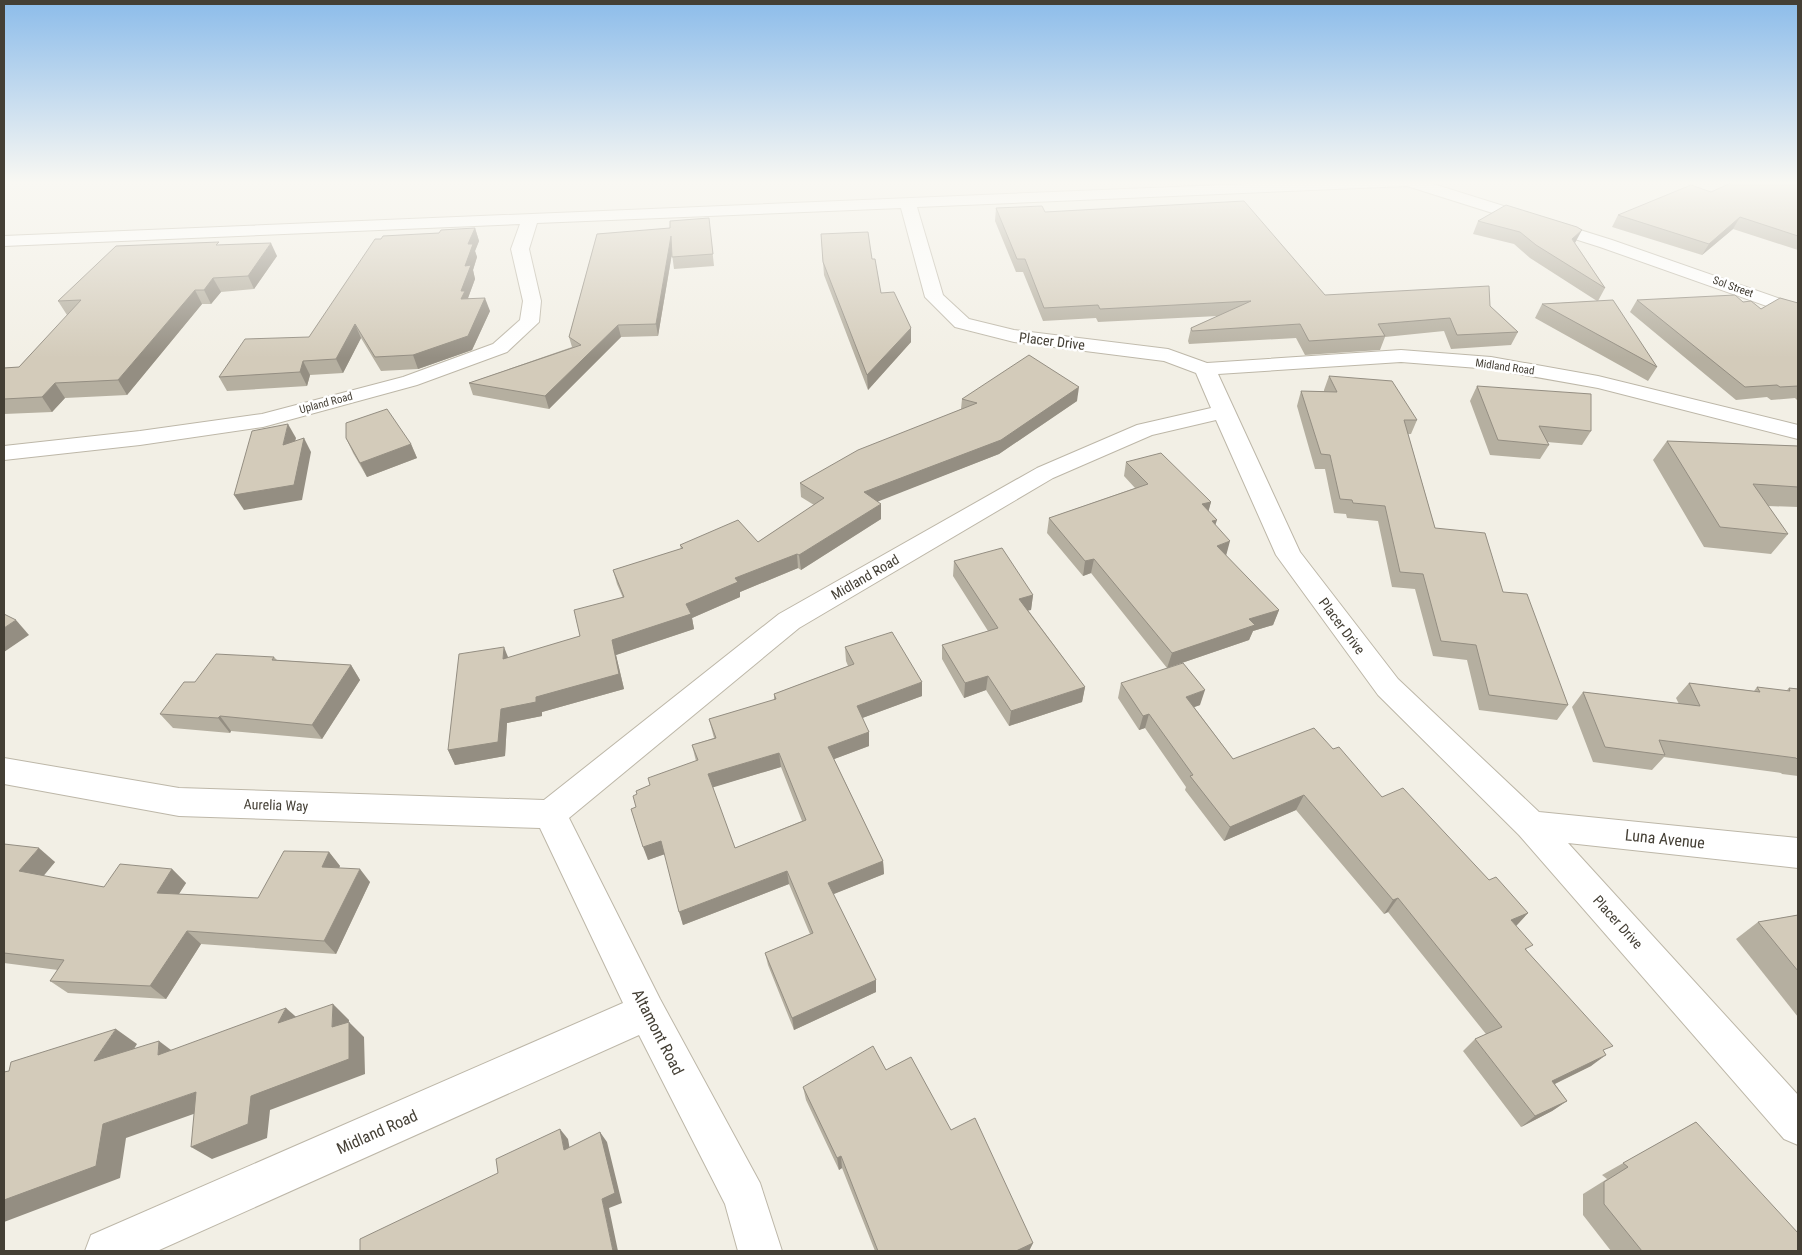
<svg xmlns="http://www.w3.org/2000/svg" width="1802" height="1255" font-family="'Roboto Condensed',sans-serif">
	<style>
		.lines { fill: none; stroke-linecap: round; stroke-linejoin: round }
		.street-casing { stroke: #bdb7a8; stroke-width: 2 }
		.street { fill: #fff; fill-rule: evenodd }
		.wall { fill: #b5afa0; fill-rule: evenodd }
		.shaded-wall { fill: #948e82 }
		.building { fill: #d3cbba; stroke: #948e82; fill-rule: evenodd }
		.labels { text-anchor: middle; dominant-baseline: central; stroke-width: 5; stroke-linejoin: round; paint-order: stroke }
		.far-street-label { font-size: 11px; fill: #443f35; stroke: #fff }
		.street-label { font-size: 14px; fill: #443f35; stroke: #fff }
		.near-street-label { font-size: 16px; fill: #443f35; stroke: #fff }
	</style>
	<rect width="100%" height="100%" fill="#f2efe5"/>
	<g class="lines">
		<g class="street-casing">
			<polygon id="street" points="1293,182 1427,182 1612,240 1798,305 1798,317 1600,247 1407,186 917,207 943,295 969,319 1014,330 1168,349 1207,363 1401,350 1491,357 1598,376 1798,425 1798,439 1598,388 1491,369 1401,362 1218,374 1300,552 1398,679 1539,812 1798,838 1798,868 1568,843 1798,1095 1798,1145 1784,1139 1519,835 1378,695 1276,555 1216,420 1152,435 1053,478 799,628 569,818 660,999 760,1183 782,1251 738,1251 725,1204 639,1035 157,1251 85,1251 91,1235 623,1003 540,828 179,816 4,784 4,758 179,788 544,800 779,614 1037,468 1137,425 1211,408 1196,373 1164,361 1014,342 955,327 925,297 901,208 537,223 529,249 541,301 539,322 507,352 417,385 263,427 140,445 4,460 4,446 140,431 262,414 403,377 493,344 520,320 523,301 511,249 520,224 4,246 4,236"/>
		</g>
		<use href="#street" class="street"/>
	</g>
	<g class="wall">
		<polygon points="1798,182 1798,250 1733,229 1702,255 1612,227 1618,215 1711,192"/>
		<polygon points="996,208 1045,212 1325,295 1490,306 1518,332 1511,345 1451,349 1444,331 1385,337 1380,350 1305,355 1296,338 1189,344 1188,341 1191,328 1218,316 1098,322 1096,318 1043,321 1023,272 1016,272 995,221"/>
		<polygon points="1478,221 1575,243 1605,288 1598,301 1657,367 1648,381 1535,318 1542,304 1597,301 1530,258 1514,244 1473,234"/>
		<polygon points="475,228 479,241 475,251 477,257 473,270 475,279 468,298 490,311 472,350 418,369 381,371 361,338 343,373 310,375 307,386 227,391 219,377 309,337 381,239 439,233"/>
		<polygon points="710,229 714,266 674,269 672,254 658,336 621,337 549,409 473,395 469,383 572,347 569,337 597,234"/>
		<polygon points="821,234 872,259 881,293 911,328 911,342 868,390 824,275"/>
		<polygon points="221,245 277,256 254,289 221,292 211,304 202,304 127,395 65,398 52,412 4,414 4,368 19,367 68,315 67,315 58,301"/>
		<polygon points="1637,300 1743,302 1761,309 1798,303 1798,401 1795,398 1771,400 1767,397 1736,400 1630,312"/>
		<polygon points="1329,376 1417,420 1411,434 1408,434 1435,528 1503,592 1568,705 1557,720 1479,710 1467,660 1433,656 1415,589 1392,587 1378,521 1347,518 1346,514 1334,513 1325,469 1315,469 1297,406 1301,391 1324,391 1324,390"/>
		<polygon points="1477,386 1591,431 1582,445 1547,442 1549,445 1540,459 1490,455 1470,401"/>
		<polygon points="962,399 1077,401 999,454 877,501 881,519 801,570 798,568 740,592 740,597 692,618 694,629 616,655 624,689 542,712 542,716 507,723 505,756 455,765 448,750 508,658 580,636 623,598 617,584 613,570 681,549 680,545 758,542 814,505 801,497 800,483 961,409"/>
		<polygon points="346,438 411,444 417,458 367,477 353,453"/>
		<polygon points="1667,441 1798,446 1798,507 1768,506 1788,534 1771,554 1704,547 1653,460"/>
		<polygon points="1126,462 1211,502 1208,511 1215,525 1226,556 1279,610 1273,625 1253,631 1249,640 1167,668 1091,573 1083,576 1047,533 1049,518 1135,488 1124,476"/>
		<polygon points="954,561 1033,595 1031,610 1028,610 1085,687 1082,702 1009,726 986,690 964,698 942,659 942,645 988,631 953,576"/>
		<path d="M845,647L922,696L862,718L869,732V746L834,759L883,861L884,874L833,894L876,980V992L794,1030L768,965L765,953L810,934L789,884L683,925L665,854L648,860L636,807L637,794L650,785L696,761L692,745L714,738L709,719L774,700V694L848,666L846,661ZM781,767L802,821L735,848L712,787Z"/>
		<polygon points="274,657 277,660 351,665 360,680 322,739 231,731 230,733 173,728 160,714 195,682"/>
		<polygon points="1121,683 1200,705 1194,707 1233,759 1333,749 1382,797 1489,880 1528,913 1516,926 1527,951 1604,1052 1591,1066 1555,1084 1567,1101 1552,1111 1521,1127 1463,1051 1475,1039 1486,1034 1388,912 1384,914 1296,810 1224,841 1185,790 1186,787 1145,728 1139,730 1118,698"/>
		<polygon points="1689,683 1754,691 1757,687 1786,691 1789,688 1798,689 1798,776 1782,774 1781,773 1664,757 1652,770 1593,762 1572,707 1583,692 1679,704 1676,698"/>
		<polygon points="4,844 55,862 43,876 104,887 172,869 186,883 179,894 258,898 329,852 340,866 339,868 370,882 336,954 201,944 166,999 68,993 50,981 58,970 4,963"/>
		<polygon points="1798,915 1798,1017 1736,939 1758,922"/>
		<polygon points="886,1070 951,1130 1033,1243 1029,1251 875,1251 842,1168 839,1170 806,1100 803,1087"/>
		<polygon points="1696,1122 1798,1251 1611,1251 1583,1215 1583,1194 1607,1179 1602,1175"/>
	</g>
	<g class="shaded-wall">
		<polygon points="1740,217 1733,229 1702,255 1709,244"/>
		<polygon points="475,228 479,241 475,251 477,257 473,270 475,279 468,298 470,304 461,299 461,291 468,244"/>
		<polygon points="1582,230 1575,243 1572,239"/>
		<polygon points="671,236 673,247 658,336 656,324"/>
		<polygon points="271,243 277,256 254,289 248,276"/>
		<polygon points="213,278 221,292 211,304 204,290"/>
		<polygon points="195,290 202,304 127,395 118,380"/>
		<polygon points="485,298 490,311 472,350 418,369 413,355"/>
		<polygon points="355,324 361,338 343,373 336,359"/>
		<polygon points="618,325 621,337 549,409 545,396"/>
		<polygon points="911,328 911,342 868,390 867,375"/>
		<polygon points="303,361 310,375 307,386 300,372"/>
		<polygon points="55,383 65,398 52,412 42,397"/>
		<polygon points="1079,387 1077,401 999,454 864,507 864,492"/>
		<polygon points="288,424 296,438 291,459 283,445"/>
		<polygon points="304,438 311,452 302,500 244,510 234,495"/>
		<polygon points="411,444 417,458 367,477 360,463"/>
		<polygon points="1211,502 1207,517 1202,504"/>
		<polygon points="881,504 881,519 801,570 799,555"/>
		<polygon points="1217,520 1212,535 1212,521"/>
		<polygon points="1230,541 1226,556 1217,546"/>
		<polygon points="797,554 798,568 740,592 740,597 692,618 694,629 616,655 624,689 542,712 542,716 507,723 505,756 455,765 448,750 501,709 536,697 612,640 686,604 735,578"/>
		<polygon points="1094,559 1091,573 1083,576 1085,561"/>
		<polygon points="1033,595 1031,610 1017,613 1019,599"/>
		<polygon points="1279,610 1273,625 1253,631 1249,640 1167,668 1172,653 1249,619"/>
		<polygon points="16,620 29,635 4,652 4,628"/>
		<polygon points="504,647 510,662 503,659"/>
		<polygon points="351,665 360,680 322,739 312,725"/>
		<polygon points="988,676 986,690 964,698 965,683"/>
		<polygon points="922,682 922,696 857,720 857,706"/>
		<polygon points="1085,687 1082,702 1009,726 1011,711"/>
		<polygon points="1205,690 1200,705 1181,712 1186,697"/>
		<polygon points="1149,714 1145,728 1139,730 1143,716"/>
		<polygon points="220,716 231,731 230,733 218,718"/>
		<polygon points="869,732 869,746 829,761 828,747"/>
		<polygon points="779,753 781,767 711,788 708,774"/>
		<polygon points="1304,795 1296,810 1224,841 1230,827"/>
		<polygon points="661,841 665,854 648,860 643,847"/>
		<polygon points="39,848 55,862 36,885 19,871"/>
		<polygon points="329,852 340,866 333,880 322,867"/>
		<polygon points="883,861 884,874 829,896 828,883"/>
		<polygon points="172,869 186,883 171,906 157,893"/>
		<polygon points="360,869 370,882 336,954 324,941"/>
		<polygon points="787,871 789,884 683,925 679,912"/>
		<polygon points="1398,898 1388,912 1384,914 1393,900"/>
		<polygon points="1528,913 1516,926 1511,920"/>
		<polygon points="187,931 201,944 166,999 150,986"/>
		<polygon points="876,980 876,992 794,1030 792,1018"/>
		<polygon points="333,1004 349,1020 347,1042 332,1027"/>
		<polygon points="286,1008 303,1023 278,1023"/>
		<polygon points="349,1022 364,1037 365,1074 270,1110 267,1138 212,1159 191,1147 251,1096"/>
		<polygon points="116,1029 137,1044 117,1076 94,1061"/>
		<polygon points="159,1041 179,1056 158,1055"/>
		<polygon points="1606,1055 1591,1066 1538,1092 1552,1081"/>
		<polygon points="196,1092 216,1106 126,1138 120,1178 4,1222 4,1200 103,1124"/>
		<polygon points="1567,1101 1552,1111 1521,1127 1535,1116"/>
		<polygon points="560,1129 568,1139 572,1161 564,1150"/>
		<polygon points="600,1132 607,1142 622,1203 609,1208 618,1251 613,1251 602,1199"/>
		<polygon points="841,1156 842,1168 839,1170 837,1158"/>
		<polygon points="1033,1243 1029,1251 1016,1251"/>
	</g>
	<g class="building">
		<polygon points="1733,182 1798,182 1798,236 1740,217 1709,244 1618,215 1691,185 1711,192"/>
		<polygon points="1244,201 1325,295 1489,286 1490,306 1518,332 1457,335 1450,318 1378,324 1385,336 1309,341 1300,324 1192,331 1191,328 1251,301 1100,309 1098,305 1044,308 1025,259 1017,259 996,208 1042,206 1045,212"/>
		<polygon points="1506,205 1577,227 1582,230 1572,239 1605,288 1536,245 1520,232 1478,221"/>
		<polygon points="709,218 713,254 672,257 671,236 656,324 618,325 545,396 469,383 581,345 569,337 597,234 670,228 670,221"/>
		<polygon points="475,228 468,244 473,244 465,266 471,265 461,291 465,291 461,299 485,298 468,336 413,355 375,357 355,324 336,359 303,361 300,372 219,377 245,339 309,337 375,239 381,239 383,236 439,233 441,230"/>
		<polygon points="868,232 872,259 875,259 881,293 894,292 911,328 867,375 823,262 821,234"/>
		<polygon points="219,242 216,245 271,243 248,276 213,278 204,290 195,290 118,380 55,383 42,397 4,399 4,368 19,367 81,300 58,301 116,246"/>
		<polygon points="1735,295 1743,302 1751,301 1761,309 1780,298 1798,303 1798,386 1780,387 1777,385 1745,387 1637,300"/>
		<polygon points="1613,300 1657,367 1542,304"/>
		<polygon points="1029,355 1079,387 1001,440 864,492 881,504 799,555 797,554 735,578 738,582 686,604 691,614 612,640 619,674 536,697 536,702 501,709 498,742 448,750 459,654 504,647 503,659 580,636 574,610 624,597 613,570 683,548 680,545 738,520 758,542 824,498 800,483 858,450 977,403 962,399"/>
		<polygon points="1329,376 1392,381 1417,420 1404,420 1435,528 1485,533 1503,592 1527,594 1568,705 1489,695 1476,645 1441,641 1423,574 1400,572 1385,506 1353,503 1352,500 1340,499 1330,455 1321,454 1301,391 1337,392"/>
		<polygon points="1477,386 1591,394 1591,431 1539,426 1549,445 1498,440"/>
		<polygon points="387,409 411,444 360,463 346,438 346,423"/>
		<polygon points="288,424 283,445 304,438 294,485 234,495 252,431"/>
		<polygon points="1667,441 1798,446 1798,487 1753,484 1788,534 1720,527"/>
		<polygon points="1161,453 1211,502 1202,504 1217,520 1212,521 1230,541 1217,546 1279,610 1249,619 1255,625 1172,653 1094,559 1085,561 1049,518 1148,484 1126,462"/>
		<polygon points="1002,548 1033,595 1019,599 1085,687 1011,711 988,676 965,683 942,645 998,628 954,561"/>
		<polygon points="4,614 16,620 4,628"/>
		<path d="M892,632L922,682L857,706L869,732L828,747L883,861L828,883L876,980L792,1018L765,953L813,933L787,871L679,912L661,841L643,847L631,809L636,807L633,796L637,794L636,791L650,785L648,778L698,760L692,745L716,738L709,719L776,699L774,694L854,664L845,647ZM779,753L806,820L735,848L708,774Z"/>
		<polygon points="216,654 274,657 272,660 351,665 312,725 220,716 218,718 160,714 184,682 195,682"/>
		<polygon points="1183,663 1205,690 1186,697 1233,759 1314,728 1333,749 1339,747 1382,797 1403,788 1489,880 1496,877 1528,913 1511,920 1533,945 1525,949 1613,1046 1603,1050 1606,1055 1552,1081 1567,1101 1535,1116 1475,1039 1502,1027 1398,898 1393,900 1304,795 1230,827 1190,776 1193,775 1149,714 1143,716 1121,683"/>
		<polygon points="1689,683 1760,692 1757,687 1790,691 1789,688 1798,689 1798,760 1796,758 1659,740 1665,755 1605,747 1583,692 1700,706"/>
		<polygon points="4,844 39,848 19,871 104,887 120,864 172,869 157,893 258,898 284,851 329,852 322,867 360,869 324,941 187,931 150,986 50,981 64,960 4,953"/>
		<polygon points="1798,915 1798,971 1758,922"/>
		<polygon points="333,1004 332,1027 349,1022 349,1059 251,1096 248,1124 191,1147 196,1092 103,1124 96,1166 4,1200 4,1072 9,1071 11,1062 116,1029 94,1061 159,1041 158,1055 286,1008 278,1023"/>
		<polygon points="873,1046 886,1070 911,1057 951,1130 975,1118 1033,1243 1016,1251 878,1251 841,1156 837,1158 803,1087"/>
		<polygon points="1696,1122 1798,1233 1798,1251 1642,1251 1604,1204 1604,1182 1628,1167 1623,1163"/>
		<polygon points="560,1129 564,1150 600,1132 615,1193 602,1199 613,1251 360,1251 360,1239 498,1173 496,1159"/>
	</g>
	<linearGradient id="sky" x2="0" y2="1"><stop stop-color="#8cbcea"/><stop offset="0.51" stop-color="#f9f8f3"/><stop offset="1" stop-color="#f9f8f3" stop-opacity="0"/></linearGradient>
	<rect width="1802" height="358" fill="url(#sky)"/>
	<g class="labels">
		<g class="far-street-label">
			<text transform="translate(1733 287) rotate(20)">Sol Street</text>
			<text transform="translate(1505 367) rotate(8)">Midland Road</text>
			<text transform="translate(326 403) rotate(-15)">Upland Road</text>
		</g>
		<g class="street-label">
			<text transform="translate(1052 341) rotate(7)">Placer Drive</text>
			<text transform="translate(865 577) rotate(-30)">Midland Road</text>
			<text transform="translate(1342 626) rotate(53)">Placer Drive</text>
			<text transform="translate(276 805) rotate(2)">Aurelia Way</text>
			<text transform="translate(1618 922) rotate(48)">Placer Drive</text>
		</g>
		<g class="near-street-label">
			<text transform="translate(1665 839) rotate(6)">Luna Avenue</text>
			<text transform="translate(658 1032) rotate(63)">Altamont Road</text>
			<text transform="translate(377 1132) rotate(-24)">Midland Road</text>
		</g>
	</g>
	<rect width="1802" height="1255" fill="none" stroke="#443f35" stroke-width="10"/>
</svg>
